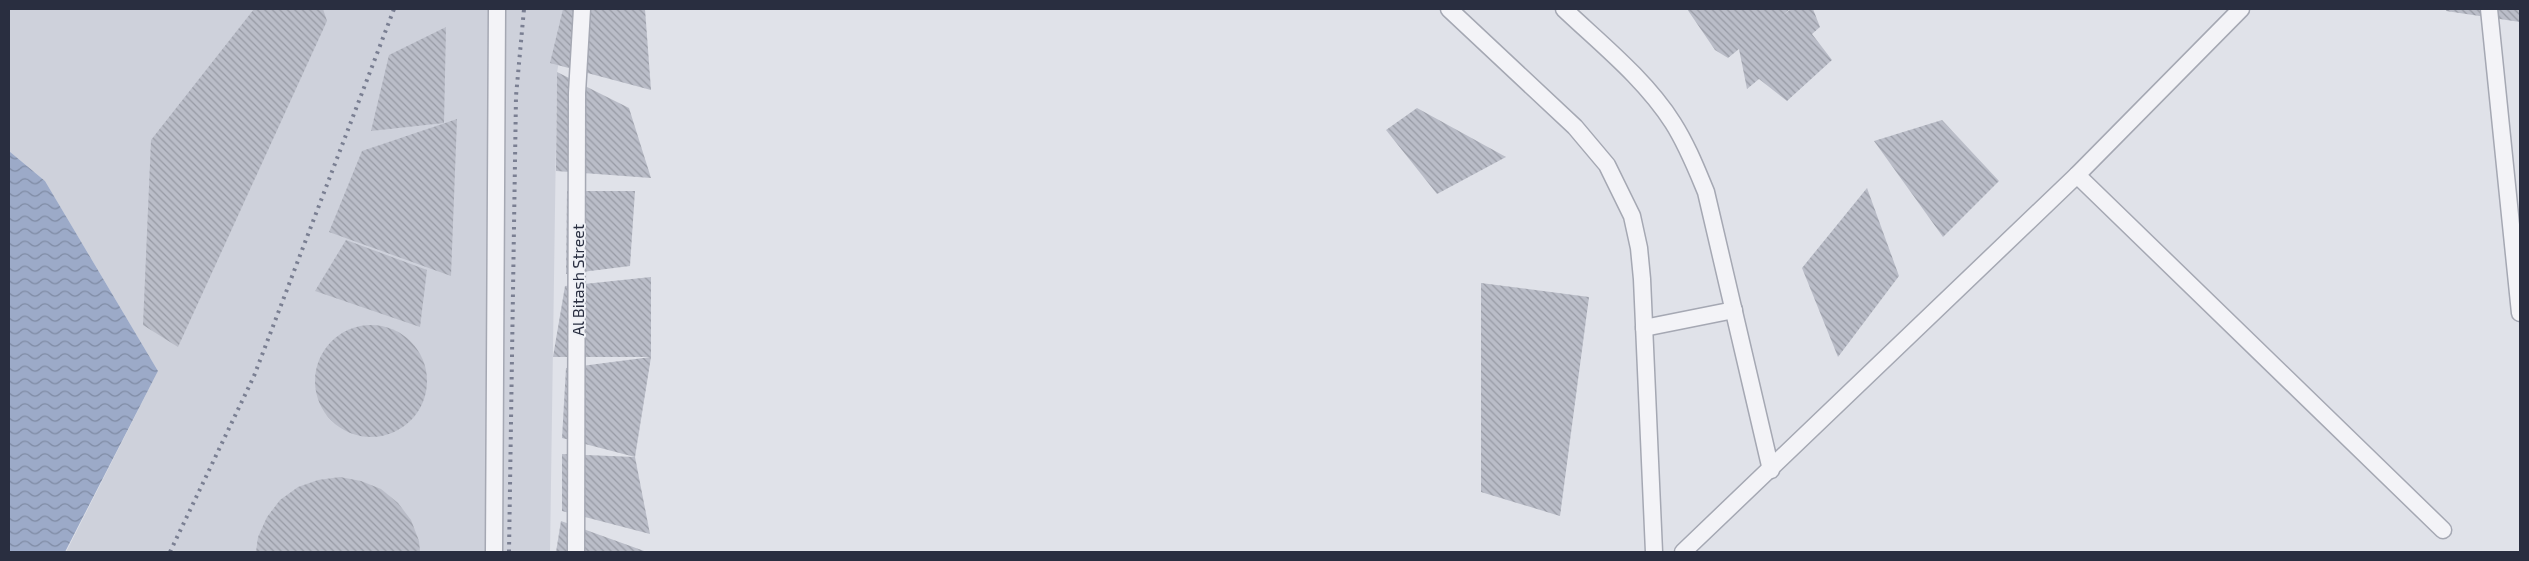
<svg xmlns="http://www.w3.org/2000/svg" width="2529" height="561" font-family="'Exo 2',sans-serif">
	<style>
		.built { fill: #ced1db }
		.water { fill: url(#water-waves) }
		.building { fill: url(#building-back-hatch) }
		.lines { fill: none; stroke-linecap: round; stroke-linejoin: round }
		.service-casing { stroke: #a5a8b3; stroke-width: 19 }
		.service { stroke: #f3f3f7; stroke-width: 16 }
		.rail { stroke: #7a7f92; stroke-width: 4; stroke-dasharray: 2.5 5; stroke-linecap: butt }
		.labels { text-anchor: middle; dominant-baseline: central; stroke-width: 4; stroke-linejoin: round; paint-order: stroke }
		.street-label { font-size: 16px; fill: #292e40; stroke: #eff1f6 }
	</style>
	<defs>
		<pattern id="water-waves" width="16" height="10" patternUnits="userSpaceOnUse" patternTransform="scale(1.25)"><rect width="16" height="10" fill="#9caac8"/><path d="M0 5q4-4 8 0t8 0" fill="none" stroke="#7f8ba4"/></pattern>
		<pattern id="building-back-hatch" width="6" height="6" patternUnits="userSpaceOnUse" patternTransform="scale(1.25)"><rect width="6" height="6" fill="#babdc8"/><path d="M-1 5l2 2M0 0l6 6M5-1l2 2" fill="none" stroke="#979aa4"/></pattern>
	</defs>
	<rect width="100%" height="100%" fill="#e0e2e9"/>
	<polygon class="built" points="9,9 567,9 557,73 550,552 66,552 158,371 45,181 9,151"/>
	<polygon class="water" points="9,151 45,181 158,371 65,552 9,552"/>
	<g class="building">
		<polygon points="254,9 323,9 327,21 178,347 143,325 151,140"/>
		<polygon points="563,9 645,9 651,90 550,63"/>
		<polygon points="1687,9 1790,9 1782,16 1791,9 1813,9 1820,27 1812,34 1832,60 1787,101 1759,79 1747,89 1739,49 1728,58 1715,50"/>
		<polygon points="2446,9 2520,9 2520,22 2446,11"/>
		<polygon points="446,27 444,123 371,131 389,55"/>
		<polygon points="557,72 629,108 651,178 556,171"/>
		<polygon points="1417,108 1506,157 1437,194 1386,130"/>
		<polygon points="457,119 451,276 329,232 362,151"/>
		<polygon points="1942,120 1999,181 1943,237 1874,141"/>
		<polygon points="1867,188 1899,276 1838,357 1802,268"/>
		<polygon points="567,191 635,191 630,266 566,274"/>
		<polygon points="346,240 427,270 420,327 315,291"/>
		<polygon points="651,277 651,357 553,357 565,286"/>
		<polygon points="1481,283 1589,297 1560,516 1481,492"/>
		<circle cx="371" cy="381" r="56"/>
		<polygon points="651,357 635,457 562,438 566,368"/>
		<polygon points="562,454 635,457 650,534 562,511"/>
		<polygon points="340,477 361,481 381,489 398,503 411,520 419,541 420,552 256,552 258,537 267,517 280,500 298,487 318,480"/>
		<polygon points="561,521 647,552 556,552"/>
	</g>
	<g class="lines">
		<g class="service-casing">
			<g id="service">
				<polyline points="1449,9 1575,127 1607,165 1632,216 1639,248 1642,279 1654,552"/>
				<path d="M1564,9C1601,44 1645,79 1673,123C1687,145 1696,168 1706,192L1771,470"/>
				<polyline points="2489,9 2520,313"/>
				<polyline points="2077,175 2443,530"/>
				<polyline points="1644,328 1734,310"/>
				<polyline points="494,552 497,9"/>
				<polyline points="576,552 577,93 582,9"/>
				<polyline points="1683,552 2077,175 2241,9"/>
			</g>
		</g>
		<use href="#service" class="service"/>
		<g class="rail">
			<polyline points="170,552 254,376 394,9"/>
			<polyline points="509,552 516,96 524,9"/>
		</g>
	</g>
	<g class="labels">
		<g class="street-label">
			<text transform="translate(577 280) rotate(-90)">Al Bitash Street</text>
		</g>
	</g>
	<rect width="2529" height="561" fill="none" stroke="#292e40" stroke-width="20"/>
</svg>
